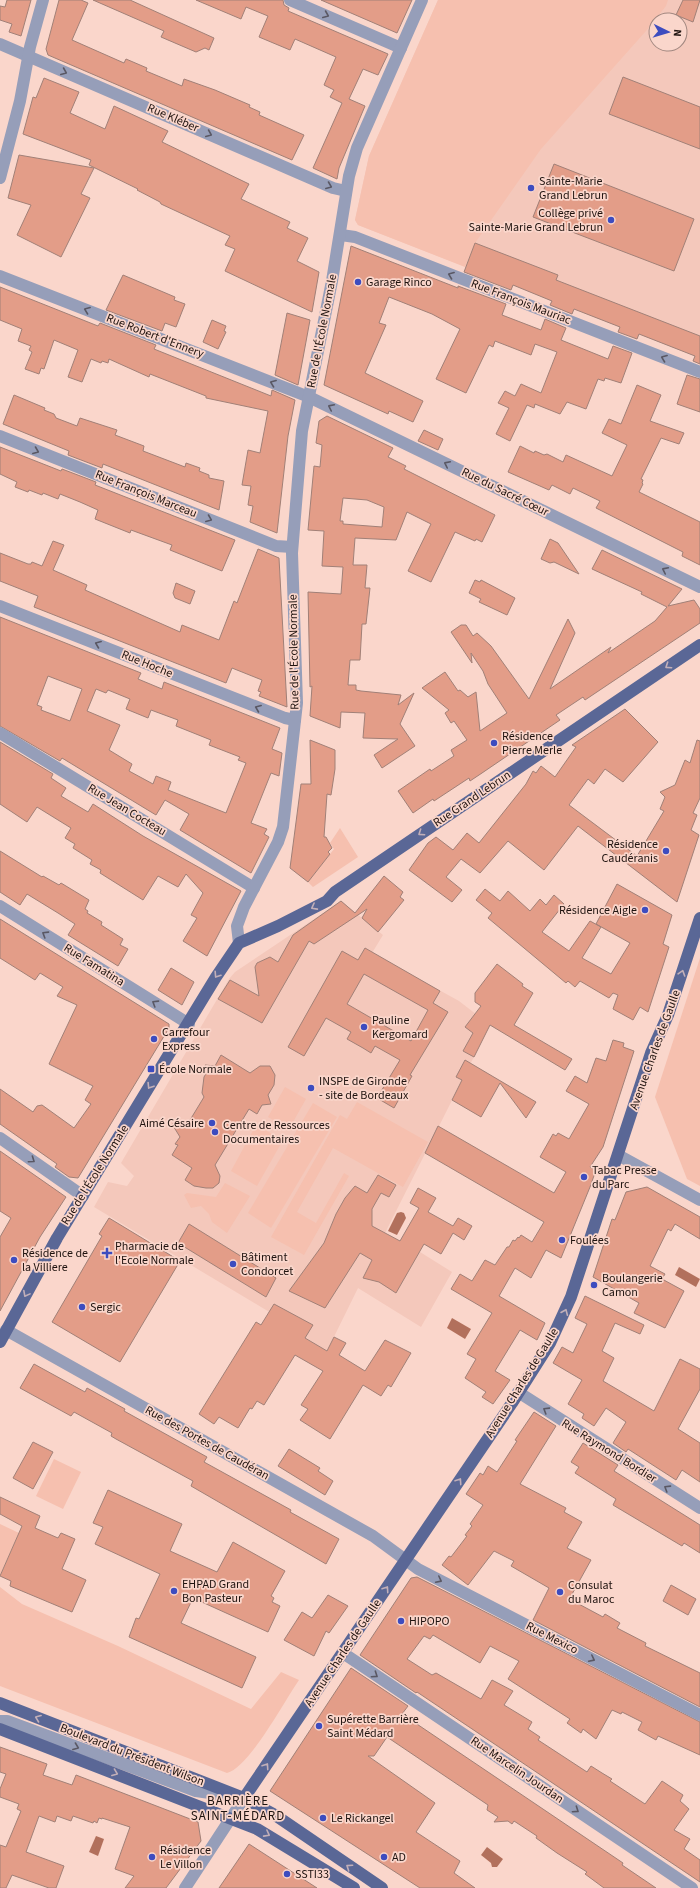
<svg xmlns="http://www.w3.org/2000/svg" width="700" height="1888" font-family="'Source Sans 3',sans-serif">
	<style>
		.built { fill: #f4c8bb; fill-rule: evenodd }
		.green { fill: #f6c0af }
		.water { fill: #b2705c }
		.building { fill: #e39d88; stroke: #a18077; fill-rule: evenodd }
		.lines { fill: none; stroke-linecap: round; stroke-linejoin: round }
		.minor { stroke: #969eb9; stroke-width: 12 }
		.major { stroke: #5a6796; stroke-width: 12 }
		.oneway { stroke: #5a5864 }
		.oneway2 { stroke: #c2afb8 }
		.poi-dot { fill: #3d4cbf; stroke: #fad6cb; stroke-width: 1.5 }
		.labels { text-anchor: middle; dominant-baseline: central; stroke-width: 3.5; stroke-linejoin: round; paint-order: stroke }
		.street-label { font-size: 12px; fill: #1f130f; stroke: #fad6cb }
		.poi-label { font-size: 12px; fill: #1f130f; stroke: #fad6cb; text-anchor: start }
		.neighbourhood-label { font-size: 13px; letter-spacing: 1px; fill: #1f130f; stroke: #fad6cb }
	</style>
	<rect width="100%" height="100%" fill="#fad6cb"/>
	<g class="built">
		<path d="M438,0H700V358L358,225L355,220L369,156ZM656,20H680V44H656Z"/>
		<polygon points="341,901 383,935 372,953 459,1001 490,1025 385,1233 420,1252 452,1272 421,1327 358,1288 327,1351 274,1318 276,1316 94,1207 108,1182 127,1186 134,1176 121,1163 229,979 235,972"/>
	</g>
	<g class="green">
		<polygon points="438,0 668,0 666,6 646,31 541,149 475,243 465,267 358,225 355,220 369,156"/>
		<polygon points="340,828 358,857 313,887 308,882 334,849 330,843"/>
		<polygon points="700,958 700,1186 687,1179 655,1097"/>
		<polygon points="285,1087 306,1099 289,1129 268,1117"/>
		<polygon points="357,1102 428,1142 403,1187 333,1148 297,1212 316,1223 344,1173 349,1176 304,1255 271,1237 340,1115 347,1119"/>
		<polygon points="313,1103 337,1117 271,1228 248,1213"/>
		<polygon points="256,1125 283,1140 257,1186 231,1171"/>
		<polygon points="225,1183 250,1196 227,1233 212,1222 209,1214 201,1206 191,1208 184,1195 187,1193 216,1197"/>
		<polygon points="54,1459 81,1472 63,1509 36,1496"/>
		<polygon points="0,1524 19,1533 0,1575"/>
		<path d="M0,1587L22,1604L118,1646L251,1709L281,1672L299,1680C285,1700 249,1768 227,1773L0,1686Z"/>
	</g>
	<g class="water">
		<polygon points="401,1212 404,1213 406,1218 397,1235 388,1231 397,1213"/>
		<polygon points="679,1267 700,1279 696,1287 675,1275"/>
		<polygon points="452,1318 471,1329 465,1339 447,1328"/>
		<polygon points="96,1836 104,1839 98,1856 89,1852"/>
		<polygon points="487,1847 503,1859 497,1867 492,1867 491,1863 481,1855"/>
	</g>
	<g class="building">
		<polygon points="7,0 31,0 21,36 9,32 12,24 0,20 0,6 5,7"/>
		<polygon points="59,0 81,0 88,3 72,40 124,63 126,59 147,68 146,71 182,86 184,79 215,90 250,105 249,107 260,112 259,115 304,135 292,160 48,55 46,49"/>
		<polygon points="93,0 130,0 214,38 209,50 205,48 196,52 161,37 164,31"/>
		<polygon points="196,0 283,0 284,5 289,8 288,11 388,54 378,75 363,69 349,99 365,106 339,168 337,179 313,168 342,103 330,97 334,90 324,85 336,57 295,39 290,50 259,37 268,16 246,7 241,19"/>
		<polygon points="321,0 412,0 397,33"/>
		<polygon points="683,0 700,0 693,22 676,15"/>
		<polygon points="623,77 700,107 700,149 609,114"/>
		<polygon points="44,78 79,92 70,113 105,129 114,106 168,131 162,142 249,184 241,199 290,222 287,228 308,238 297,261 319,272 312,312 225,271 235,249 225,245 230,236 161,204 160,202 137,190 138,189 89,165 91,160 23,134 33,97 36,98"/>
		<polygon points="19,155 94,168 81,194 90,198 61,257 17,235 31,205 8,198"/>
		<polygon points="554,164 694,219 674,271 533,217"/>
		<polygon points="475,243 558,275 556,280 700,336 700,364 693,361 695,356 639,334 637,339 618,332 620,327 574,309 572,314 550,305 552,301 513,285 511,290 464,272"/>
		<polygon points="351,246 458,288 458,286 506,304 502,315 541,330 545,319 566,328 561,340 608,359 613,346 632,353 621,383 605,378 604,381 598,379 586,409 567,402 560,414 535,404 534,408 527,405 510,441 496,434 509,408 498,403 505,391 515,396 521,384 541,393 557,352 535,344 531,355 495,341 493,347 489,345 466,393 436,379 460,329 432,314 389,297 379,323 386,325 365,373 423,401 413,422 389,411 388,414 324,385"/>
		<polygon points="123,275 175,297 174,300 185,304 176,327 165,323 162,331 106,310"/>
		<polygon points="0,287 98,326 100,323 156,345 154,349 271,396 272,390 295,400 288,436 277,533 250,522 253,506 248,505 251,486 242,485 248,450 260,453 268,411 206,398 206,396 150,374 149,377 109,359 108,363 102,361 101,363 91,359 82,382 68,377 78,350 54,340 44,369 41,368 39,374 25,369 32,352 29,350 31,346 18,341 22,329 0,320"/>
		<polygon points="287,313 310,320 298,385 275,375"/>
		<polygon points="212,320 226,326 224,331 226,332 218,349 203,342"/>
		<polygon points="687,375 700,379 700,412 677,404"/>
		<polygon points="637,385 661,395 650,421 684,433 679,444 661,438 641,479 643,480 642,483 643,484 639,492 700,522 700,565 682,556 683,552 596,508 600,501 573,488 570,494 552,485 549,490 508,472 520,446 534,453 535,451 544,455 547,454 563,462 566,455 612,476 627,445 602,433 609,419 621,424"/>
		<polygon points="14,395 45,408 44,410 54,414 56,418 77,426 80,418 117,430 115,435 144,446 143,451 185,467 186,463 200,468 199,471 209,475 209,478 224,481 219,510 103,464 102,468 68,455 69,451 3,424"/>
		<path d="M327,416L393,448L388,457L406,466L404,469L495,515L482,542L476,539L475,541L455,532L431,582L408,571L431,524L407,512L396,540L355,538L353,565H367L365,588H370L366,624H362L360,660H350L348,685H356V690L361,691L401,695L398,705L414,693L400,724L415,746L382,768L374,755L398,739L363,738L365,713L341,712L340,728L310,716L312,686L310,687L308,592L341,594L343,567L322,566L324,531L308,530L314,466L320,467L322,445L316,443L319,421ZM343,498L367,500L384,507L382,527L343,524V521H340Z"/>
		<polygon points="424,430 443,439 438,450 418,441"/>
		<polygon points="0,447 61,471 62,469 96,482 95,485 235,540 222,571 170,550 172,545 131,530 130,533 95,519 98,510 80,502 60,494 58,499 43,493 42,495 29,490 28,492 15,487 17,482 0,474"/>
		<polygon points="550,539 558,543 579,574 554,562 550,563 541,559"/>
		<polygon points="53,541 64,545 53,570 87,585 85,590 180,632 182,625 219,640 234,601 237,603 258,549 279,558 287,707 259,696 261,692 258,691 262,680 232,668 226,683 34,607 38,596 0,581 0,553 28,564 31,564 32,562 42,566"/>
		<polygon points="602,550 682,589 668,606 694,600 700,609 700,623 585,700 583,697 556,715 560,720 482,773 470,781 469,778 434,801 433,799 413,813 398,791 430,769 431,771 454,756 451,750 467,740 454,721 451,723 445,713 449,710 422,688 445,672 458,691 460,690 468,697 476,692 480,731 507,713 488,684 483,671 471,653 472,663 451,632 461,625 466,625 473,636 477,633 491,646 529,699 568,619 575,633 550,689 611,647 608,653 655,621 667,607 641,594 642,592 592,569"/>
		<polygon points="475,580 480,582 481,580 515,598 507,615 479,602 481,599 469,593"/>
		<polygon points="176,583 195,591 190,604 175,598 173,593"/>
		<path d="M0,617L141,673L138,679L162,689L164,682L280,728L272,749L282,753L279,776L271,773L251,823L267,829L264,834L269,837L251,873L180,830L189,814L165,800L156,815L62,758L60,761L0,726ZM48,676L82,689L70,721L41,710L42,707L37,705ZM96,689L106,693L108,690L130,699L126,709L148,718L151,710L178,720L176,726L211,740L209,745L240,757L238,760L246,763L226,813L168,790L171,782L156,776L153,784L129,771L132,764L109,750L120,725L87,711Z"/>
		<polygon points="625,709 658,742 623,782 605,769 594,784 588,779 569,805 637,856 664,811 660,809 665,797 660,792 675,785 685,760 690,763 697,740 700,741 700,798 693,813 697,815 691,830 699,835 677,902 578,826 544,870 508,841 480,873 461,859 446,877 462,890 452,902 409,870 428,843 436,837 453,850 467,833 479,843 526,784 533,771 536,773 541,766 555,777 576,747 572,745"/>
		<polygon points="310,740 335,750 335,769 331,795 327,794 324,837 326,837 332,848 328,852 330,854 308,882 290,868 301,784 311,784"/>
		<polygon points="0,742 53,774 51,778 66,788 61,796 88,812 93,804 143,836 241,891 207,956 183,941 197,918 191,915 203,893 186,874 178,887 158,876 143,900 100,873 101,870 90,864 92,860 73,848 75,844 65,838 71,828 37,807 27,822 0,804"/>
		<polygon points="0,851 42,877 43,876 59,885 61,883 89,900 85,909 88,911 87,913 102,922 101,925 123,939 120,945 128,949 118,966 68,935 75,924 58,913 27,894 20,905 0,892"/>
		<polygon points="384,876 403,892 400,897 404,900 378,932 362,918 367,909 314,944 309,941 262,1023 218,999 230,980 259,996 255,967 257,963 270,957 278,962 293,935 341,901 355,913"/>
		<polygon points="617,884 672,915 663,944 669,947 648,1012 640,1007 633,1020 613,1009 618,995 613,993 609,998 580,981 575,987 568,981 566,983 488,918 492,913 476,900 485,889 500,901 508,891 530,911 540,899 546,905 554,895 564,904 542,932 569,951 590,921 601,927 582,958 611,974 630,943 596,924"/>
		<polygon points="0,919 169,1024 169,1028 78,1178 69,1177 55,1167 57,1164 0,1124 0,1089 33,1112 37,1106 42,1105 74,1128 91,1104 85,1100 93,1086 49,1064 77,1005 57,996 63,987 40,973 35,980 0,958"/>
		<path d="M365,948L440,991L433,1003L448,1012L410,1075L412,1076L394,1108L377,1098L400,1060L375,1046L371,1053L363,1048L347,1039L351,1032L326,1018L304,1056L288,1047L342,951L358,960ZM364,974L428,1010L411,1041L347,1004Z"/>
		<polygon points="497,964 523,984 522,986 533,993 514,1025 572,1059 565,1070 490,1025 474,1057 463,1051 473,1033 465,1027 481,1006 475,1002 475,993"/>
		<polygon points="171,968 194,982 182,1005 158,990"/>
		<polygon points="613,1040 624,1043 623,1047 634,1051 603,1147 590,1167 596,1170 590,1187 561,1258 546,1250 531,1278 515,1268 499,1296 545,1323 537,1340 520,1330 495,1371 510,1380 493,1404 482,1397 486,1392 465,1378 476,1359 467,1354 492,1313 451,1289 460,1274 472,1281 485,1260 495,1265 507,1247 509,1247 513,1240 515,1241 518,1237 519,1238 521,1235 532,1242 544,1222 425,1153 438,1126 554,1193 566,1172 540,1157 553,1134 556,1136 558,1133 569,1139 589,1104 566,1091 575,1076 587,1083 596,1058 606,1061"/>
		<polygon points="221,1055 250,1073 260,1066 270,1066 275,1075 274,1085 268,1095 271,1104 262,1105 257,1114 249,1109 215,1165 220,1176 219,1183 213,1188 206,1188 194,1186 185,1180 192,1168 172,1155 178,1145 175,1144 180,1137 172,1124 187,1125 204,1097 202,1093 204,1077 207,1072 205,1065 215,1066"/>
		<polygon points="465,1060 536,1102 526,1118 500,1083 481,1117 452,1100 462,1080 456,1077"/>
		<polygon points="0,1151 66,1197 40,1237 0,1311 0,1237 11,1218 0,1211"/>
		<polygon points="378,1175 396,1185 389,1197 381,1193 372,1209 372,1226 400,1241 419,1208 410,1203 418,1188 436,1198 428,1212 453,1226 458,1218 472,1226 464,1240 453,1233 441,1254 424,1244 396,1293 379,1282 363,1278 372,1260 360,1253 325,1308 289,1291 324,1243 336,1214 345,1198 355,1186 367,1193"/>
		<polygon points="647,1187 700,1217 700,1239 675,1224 671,1231 668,1229 650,1266 665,1274 662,1279 684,1291 665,1328 634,1313 639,1303 593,1277 612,1219 615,1220 626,1192"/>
		<polygon points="109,1218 180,1261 120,1362 52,1322 102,1236 99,1234"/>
		<polygon points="189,1224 276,1278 266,1297 178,1243"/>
		<polygon points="585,1296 644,1325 640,1334 615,1323 602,1351 614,1358 603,1381 654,1411 680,1359 700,1369 700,1389 678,1429 700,1443 700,1482 682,1470 676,1480 628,1449 626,1452 613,1443 626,1422 606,1408 594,1426 582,1418 584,1414 568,1404 582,1380 553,1363 562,1347 573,1353 587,1324 575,1318"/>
		<polygon points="274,1304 313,1325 305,1338 327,1351 334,1337 346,1343 339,1355 365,1371 385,1340 411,1353 391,1387 388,1385 381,1396 363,1385 330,1439 300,1420 308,1409 301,1405 323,1371 295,1355 264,1405 257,1401 252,1409 250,1408 238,1428 219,1417 214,1424 199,1414 256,1322 261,1325"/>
		<polygon points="34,1364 85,1392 87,1388 125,1409 124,1411 207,1457 204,1462 291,1510 290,1512 339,1539 326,1564 191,1486 193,1481 116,1439 111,1436 112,1433 74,1412 71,1416 20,1388"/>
		<polygon points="534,1412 556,1426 520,1484 566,1508 564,1512 582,1522 567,1548 591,1560 571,1596 576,1599 575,1602 603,1617 605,1614 620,1623 617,1628 646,1643 645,1646 700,1673 700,1707 533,1620 549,1588 511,1566 514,1561 494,1551 468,1585 442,1565 449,1556 451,1557 467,1536 465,1535 472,1526 470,1524 483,1505 466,1494 480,1473 483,1475 488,1466 497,1472 517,1441 515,1440"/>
		<polygon points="33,1442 53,1452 33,1489 13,1478"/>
		<polygon points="583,1443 618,1465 614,1471 700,1525 700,1553 684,1543 682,1546 613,1505 616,1499 575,1473 579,1467 571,1462"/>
		<polygon points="289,1449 320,1468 318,1471 333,1481 325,1495 278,1466"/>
		<polygon points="108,1490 182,1524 170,1551 217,1572 233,1542 285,1571 271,1596 274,1598 272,1602 280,1606 268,1632 193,1598 181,1623 256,1657 242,1688 129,1637 136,1618 139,1619 160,1574 95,1544 103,1527 93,1523"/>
		<polygon points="0,1497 40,1516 35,1528 58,1538 61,1533 75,1539 62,1569 86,1580 72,1612 10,1586 11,1581 0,1576 22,1526 0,1514"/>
		<polygon points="417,1577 700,1722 700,1755 658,1736 656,1740 638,1730 642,1722 622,1712 621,1714 612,1710 596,1739 583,1729 581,1733 567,1723 570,1719 508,1679 519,1661 490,1646 480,1663 433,1635 430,1639 424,1636 407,1659 432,1675 436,1673 481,1699 492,1680 513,1691 504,1705 532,1722 528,1729 540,1737 538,1740 587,1772 591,1766 602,1773 612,1779 610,1781 645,1804 662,1781 683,1795 680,1801 689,1809 674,1830 690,1839 684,1849 700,1860 700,1882 417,1692 416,1693 360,1655 411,1578"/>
		<polygon points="671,1585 696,1599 688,1615 663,1601"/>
		<polygon points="328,1595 348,1606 329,1633 326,1631 314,1656 284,1640 302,1612 312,1618"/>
		<polygon points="351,1668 408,1706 402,1714 623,1863 622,1865 656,1888 604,1888 585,1874 587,1872 557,1853 536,1838 537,1836 514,1821 512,1824 508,1821 494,1822 498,1817 487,1810 488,1805 387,1737 374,1756 368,1756 435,1803 416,1832 460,1861 454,1873 475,1888 420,1888 270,1791"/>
		<polygon points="0,1747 47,1764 43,1775 72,1785 76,1775 198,1822 201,1841 166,1888 125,1888 134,1876 115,1869 130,1827 102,1818 102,1819 99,1818 97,1823 94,1821 93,1823 73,1816 71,1821 57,1816 55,1822 39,1816 26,1852 64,1866 56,1888 49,1888 12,1875 6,1888 0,1888 0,1845 6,1847 21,1811 17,1809 19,1804 0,1797 0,1789 6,1774 0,1772"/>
		<polygon points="249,1844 317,1888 219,1888"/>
	</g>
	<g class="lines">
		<g class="minor">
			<polyline points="290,0 401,48"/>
			<polyline points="0,44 333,188 346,191"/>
			<polyline points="0,178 20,101 30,47 43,0"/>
			<polyline points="341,235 355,237 700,372"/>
			<polyline points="0,276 309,397 700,587"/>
			<polyline points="0,436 276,546 292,547"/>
			<polyline points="0,606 285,718 295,720"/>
			<polyline points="0,733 254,888"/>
			<polyline points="0,906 189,1024"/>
			<polyline points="239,943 237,926 244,907 278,842 283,827 297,703 292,553 302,431 332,281 349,176 357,148 422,0"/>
			<polyline points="0,1138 83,1196"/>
			<polyline points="618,1155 700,1200"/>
			<polyline points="6,1330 373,1536 418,1569 700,1715"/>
			<polyline points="518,1392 700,1508"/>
			<polyline points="343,1653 692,1888"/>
			<polyline points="0,1721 7,1721 196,1791 244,1798 185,1888"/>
		</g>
		<g class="major">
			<polyline points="0,1342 57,1238 216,977 239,943 278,926 327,901 335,892 700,645"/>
			<polyline points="0,1703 244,1798 275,1815 382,1888"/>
			<polyline points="0,1729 257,1829 354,1888"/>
			<polyline points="244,1798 512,1403 550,1343 571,1297 651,1053 668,1015 700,918"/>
		</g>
	</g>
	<defs><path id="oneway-chevron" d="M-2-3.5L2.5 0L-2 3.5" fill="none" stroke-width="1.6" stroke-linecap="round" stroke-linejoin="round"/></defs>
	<g class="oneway">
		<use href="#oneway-chevron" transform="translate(326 15) rotate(23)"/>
		<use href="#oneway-chevron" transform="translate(64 72) rotate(23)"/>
		<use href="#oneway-chevron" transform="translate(209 134) rotate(23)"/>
		<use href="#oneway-chevron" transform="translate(329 186) rotate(22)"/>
		<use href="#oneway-chevron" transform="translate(451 275) rotate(-159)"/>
		<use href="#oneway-chevron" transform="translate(87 310) rotate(-159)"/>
		<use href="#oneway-chevron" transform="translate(664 358) rotate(-159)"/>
		<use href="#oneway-chevron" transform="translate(273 383) rotate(-159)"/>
		<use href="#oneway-chevron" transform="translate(331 407) rotate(-154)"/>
		<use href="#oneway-chevron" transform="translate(36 451) rotate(22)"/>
		<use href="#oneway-chevron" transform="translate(447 464) rotate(-154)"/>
		<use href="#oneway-chevron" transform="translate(209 519) rotate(22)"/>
		<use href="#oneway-chevron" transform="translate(665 570) rotate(-154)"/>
		<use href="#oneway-chevron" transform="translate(98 644) rotate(-158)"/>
		<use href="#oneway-chevron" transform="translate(258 708) rotate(-158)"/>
		<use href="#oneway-chevron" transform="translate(45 934) rotate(-148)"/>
		<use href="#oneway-chevron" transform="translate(155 1003) rotate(-148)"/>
		<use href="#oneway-chevron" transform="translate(32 1160) rotate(35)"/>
		<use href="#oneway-chevron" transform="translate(546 1410) rotate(-148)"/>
		<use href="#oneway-chevron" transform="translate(667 1488) rotate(-148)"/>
		<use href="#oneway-chevron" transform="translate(439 1580) rotate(27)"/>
		<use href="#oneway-chevron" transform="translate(592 1659) rotate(27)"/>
		<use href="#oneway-chevron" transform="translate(375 1675) rotate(34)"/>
		<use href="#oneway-chevron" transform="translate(76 1747) rotate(21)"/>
		<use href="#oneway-chevron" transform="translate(576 1810) rotate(34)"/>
	</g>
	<g class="oneway2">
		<use href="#oneway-chevron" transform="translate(668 666) rotate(146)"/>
		<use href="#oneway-chevron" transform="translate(421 833) rotate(146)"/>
		<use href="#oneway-chevron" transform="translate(314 907) rotate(152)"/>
		<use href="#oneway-chevron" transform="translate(682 973) rotate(-72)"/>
		<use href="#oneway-chevron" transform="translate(217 975) rotate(123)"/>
		<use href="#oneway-chevron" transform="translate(150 1086) rotate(122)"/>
		<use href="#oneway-chevron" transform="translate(26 1294) rotate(118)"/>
		<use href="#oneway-chevron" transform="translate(565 1312) rotate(-67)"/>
		<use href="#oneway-chevron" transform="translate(459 1481) rotate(-56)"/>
		<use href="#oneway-chevron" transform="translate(386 1589) rotate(-56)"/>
		<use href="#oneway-chevron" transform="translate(38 1718) rotate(-159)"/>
		<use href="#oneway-chevron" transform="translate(266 1766) rotate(-56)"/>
		<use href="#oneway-chevron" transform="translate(115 1773) rotate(21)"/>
		<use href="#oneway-chevron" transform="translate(267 1834) rotate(28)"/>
		<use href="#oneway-chevron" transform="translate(349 1867) rotate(-146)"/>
	</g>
	<g class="poi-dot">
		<circle cx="531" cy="188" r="4"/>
		<circle cx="611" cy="220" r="4"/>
		<circle cx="358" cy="282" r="4"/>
		<circle cx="494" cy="743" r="4"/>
		<circle cx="666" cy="851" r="4"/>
		<circle cx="645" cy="910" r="4"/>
		<circle cx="364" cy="1027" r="4"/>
		<circle cx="154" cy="1039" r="4"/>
		<rect x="147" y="1065" width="8" height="8" rx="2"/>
		<circle cx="311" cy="1088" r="4"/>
		<circle cx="212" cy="1123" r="4"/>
		<circle cx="215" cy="1132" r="4"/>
		<circle cx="584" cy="1177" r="4"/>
		<circle cx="562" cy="1240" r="4"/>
		<path d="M105 1247h4v4h4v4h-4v4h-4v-4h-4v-4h4z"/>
		<circle cx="14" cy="1260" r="4"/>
		<circle cx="233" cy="1264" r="4"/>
		<circle cx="594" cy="1285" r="4"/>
		<circle cx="82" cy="1307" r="4"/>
		<circle cx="174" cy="1591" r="4"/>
		<circle cx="560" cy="1592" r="4"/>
		<circle cx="401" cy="1621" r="4"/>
		<circle cx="319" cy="1726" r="4"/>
		<circle cx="323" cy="1818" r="4"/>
		<circle cx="152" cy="1857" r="4"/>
		<circle cx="384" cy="1857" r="4"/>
		<circle cx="287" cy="1874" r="4"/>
	</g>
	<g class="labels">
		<g class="street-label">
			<text transform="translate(173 118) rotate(23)">Rue Kléber</text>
			<text transform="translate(521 302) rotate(21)">Rue François Mauriac</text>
			<text transform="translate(322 331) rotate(-79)">Rue de l'École Normale</text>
			<text transform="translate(155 336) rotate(21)">Rue Robert d'Ennery</text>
			<text transform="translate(505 492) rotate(26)">Rue du Sacré Cœur</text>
			<text transform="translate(146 494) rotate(22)">Rue François Marceau</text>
			<text transform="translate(294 652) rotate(-91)">Rue de l'École Normale</text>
			<text transform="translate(147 664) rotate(22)">Rue Hoche</text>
			<text transform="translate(472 799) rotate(-34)">Rue Grand Lebrun</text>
			<text transform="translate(127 810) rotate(31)">Rue Jean Cocteau</text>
			<text transform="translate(94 965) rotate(32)">Rue Famatina</text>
			<text transform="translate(655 1050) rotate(-70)">Avenue Charles de Gaulle</text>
			<text transform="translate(95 1175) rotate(-58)">Rue de l'École Normale</text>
			<text transform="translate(522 1383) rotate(-58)">Avenue Charles de Gaulle</text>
			<text transform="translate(207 1443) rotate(29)">Rue des Portes de Caudéran</text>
			<text transform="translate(609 1451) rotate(32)">Rue Raymond Bordier</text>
			<text transform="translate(552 1638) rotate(27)">Rue Mexico</text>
			<text transform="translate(343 1653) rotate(-56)">Avenue Charles de Gaulle</text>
			<text transform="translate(132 1755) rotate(21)">Boulevard du Président Wilson</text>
			<text transform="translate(517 1770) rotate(34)">Rue Marcelin Jourdan</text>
		</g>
		<g class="poi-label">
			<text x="539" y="181">Sainte-Marie<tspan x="539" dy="14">Grand Lebrun</tspan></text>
			<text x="603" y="213" text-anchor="end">Collège privé<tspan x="603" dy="14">Sainte-Marie Grand Lebrun</tspan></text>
			<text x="366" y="282">Garage Rinco</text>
			<text x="502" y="736">Résidence<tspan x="502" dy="14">Pierre Merle</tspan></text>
			<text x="658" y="844" text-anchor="end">Résidence<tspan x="658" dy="14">Caudéranis</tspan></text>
			<text x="637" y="910" text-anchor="end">Résidence Aigle</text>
			<text x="372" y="1020">Pauline<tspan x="372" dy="14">Kergomard</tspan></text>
			<text x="162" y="1032">Carrefour<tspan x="162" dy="14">Express</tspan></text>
			<text x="159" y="1069">École Normale</text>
			<text x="319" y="1081">INSPE de Gironde<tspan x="319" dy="14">- site de Bordeaux</tspan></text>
			<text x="204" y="1123" text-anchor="end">Aimé Césaire</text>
			<text x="223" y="1125">Centre de Ressources<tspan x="223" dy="14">Documentaires</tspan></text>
			<text x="592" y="1170">Tabac Presse<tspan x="592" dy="14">du Parc</tspan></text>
			<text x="570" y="1240">Foulées</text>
			<text x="115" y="1246">Pharmacie de<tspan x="115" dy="14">l'Ecole Normale</tspan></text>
			<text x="22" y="1253">Résidence de<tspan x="22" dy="14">la Villiere</tspan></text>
			<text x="241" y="1257">Bâtiment<tspan x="241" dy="14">Condorcet</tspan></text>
			<text x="602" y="1278">Boulangerie<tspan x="602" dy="14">Camon</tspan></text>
			<text x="90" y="1307">Sergic</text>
			<text x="182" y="1584">EHPAD Grand<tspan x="182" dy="14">Bon Pasteur</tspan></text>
			<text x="568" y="1585">Consulat<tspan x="568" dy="14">du Maroc</tspan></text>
			<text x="409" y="1621">HIPOPO</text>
			<text x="327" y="1719">Supérette Barrière<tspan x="327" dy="14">Saint Médard</tspan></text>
			<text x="331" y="1818">Le Rickangel</text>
			<text x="160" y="1850">Résidence<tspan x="160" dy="14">Le Villon</tspan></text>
			<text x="392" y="1857">AD</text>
			<text x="295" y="1874">SSTI33</text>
		</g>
		<g class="neighbourhood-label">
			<text x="238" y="1801">BARRIÈRE<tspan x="238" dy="15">SAINT-MÉDARD</tspan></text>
		</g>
	</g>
	<g transform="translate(668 32) rotate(95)"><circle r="19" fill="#fad6cb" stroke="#a28880"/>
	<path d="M0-3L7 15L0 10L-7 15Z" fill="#3d4cbf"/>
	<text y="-6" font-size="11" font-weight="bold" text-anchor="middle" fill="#1f130f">N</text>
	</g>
</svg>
